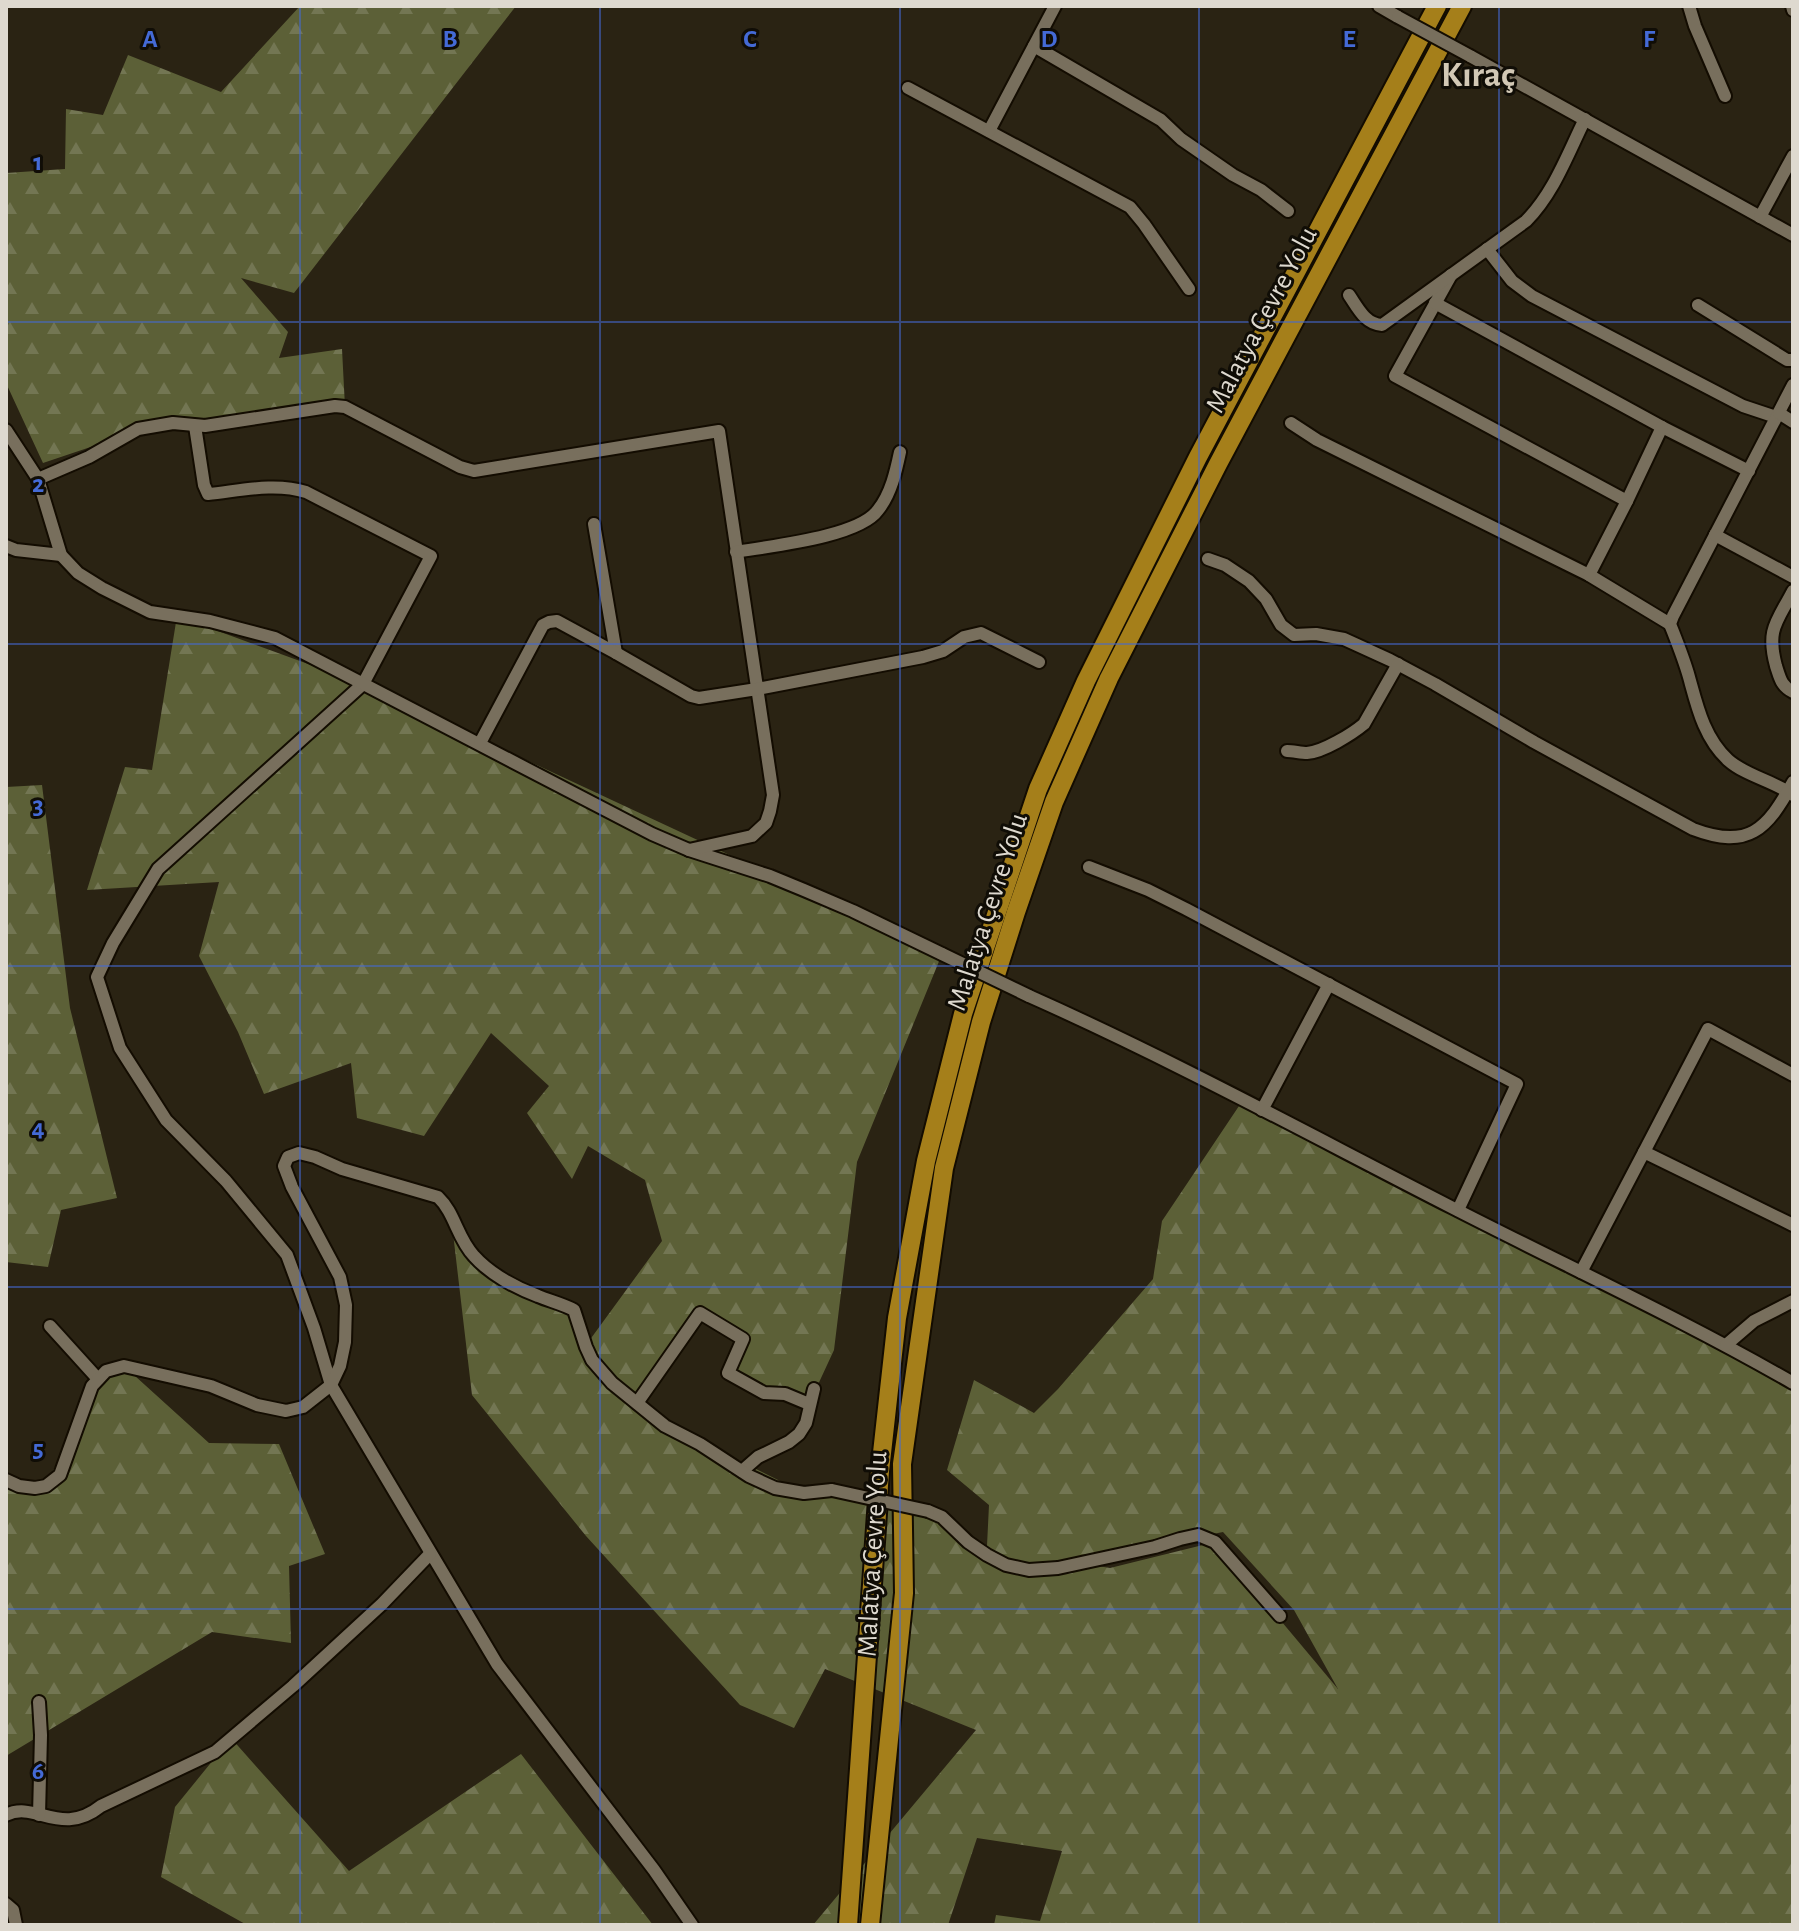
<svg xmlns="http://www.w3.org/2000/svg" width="1799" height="1931" font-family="'Alegreya Sans',sans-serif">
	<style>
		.forest { fill: url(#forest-firs); fill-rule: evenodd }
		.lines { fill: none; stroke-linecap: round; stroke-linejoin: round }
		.minor-casing { stroke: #130c01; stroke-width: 16 }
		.highway-casing { stroke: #130c01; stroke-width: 22 }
		.minor { stroke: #786f5d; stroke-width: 12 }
		.highway { stroke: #a57f1a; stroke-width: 18 }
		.minor-bridge-casing { stroke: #130c01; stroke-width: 16; stroke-linecap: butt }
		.minor-bridge { stroke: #786f5d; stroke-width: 12 }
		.grid { fill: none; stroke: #446ad6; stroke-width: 2; stroke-opacity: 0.55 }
		.labels { text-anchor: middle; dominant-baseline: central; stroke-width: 6; stroke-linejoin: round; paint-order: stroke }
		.street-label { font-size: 28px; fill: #ded9cf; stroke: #100d06 }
		.district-label { font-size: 36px; font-weight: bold; fill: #d2c8b5; stroke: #100d06 }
		.grid-label { font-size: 26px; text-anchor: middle; font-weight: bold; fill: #446ad6; stroke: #100d06; stroke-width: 6; stroke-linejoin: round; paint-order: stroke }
	</style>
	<defs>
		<pattern id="forest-firs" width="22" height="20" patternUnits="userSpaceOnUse" patternTransform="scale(2)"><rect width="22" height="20" fill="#5c6037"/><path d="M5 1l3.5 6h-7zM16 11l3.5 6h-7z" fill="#737653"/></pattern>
	</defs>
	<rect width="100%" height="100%" fill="#2a2313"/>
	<g class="forest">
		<polygon points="300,6 516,6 294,293 241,278 288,332 279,358 342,349 345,407 153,426 43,463 6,383 6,173 65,169 66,109 103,115 128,55 221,92"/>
		<path d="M177,616L363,684L942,954L857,1162L834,1350L809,1404L728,1373L743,1339L700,1314L640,1400L656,1419L804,1493L928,1511L968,1542L987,1546L989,1505L947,1470L974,1380L1034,1413L1058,1389L1153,1279L1162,1221L1243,1100L1793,1385V1925H994L996,1915L1040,1921L1062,1851L977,1838L948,1925H813L976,1730L825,1669L794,1728L740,1705L586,1536L472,1395L451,1216L494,1273L574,1310L589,1341L662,1241L645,1180L588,1146L572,1179L527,1113L549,1086L491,1033L424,1136L357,1118L351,1063L264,1094L238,1032L199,956L219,882L87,890L125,767L152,770ZM1223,1532L1294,1610L1338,1689L1215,1542L1110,1568L1074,1562Z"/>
		<polygon points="42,785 70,1008 117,1198 61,1210 48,1267 6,1262 6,787"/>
		<polygon points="124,1366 209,1443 279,1444 325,1554 289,1566 291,1643 212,1632 6,1756 6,1476 46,1485 98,1379"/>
		<polygon points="231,1738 349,1871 521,1754 653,1925 247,1925 161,1877 175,1807"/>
	</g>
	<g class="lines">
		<g class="minor-casing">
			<g id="minor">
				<polyline points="1379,6 1398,17"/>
				<polyline points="1689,6 1695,26 1725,96"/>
				<polyline points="1792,6 1793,10"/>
				<polyline points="1034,46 1161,120 1181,139 1233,175 1261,190 1288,211"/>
				<polyline points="1470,56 1793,235"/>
				<polyline points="908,88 1130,207 1144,224 1189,289"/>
				<polyline points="989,131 1055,6"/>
				<polyline points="1760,217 1793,156"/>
				<polyline points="1487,249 1512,281 1532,296 1743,406 1776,417"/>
				<polyline points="1451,275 1395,376 1627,501"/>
				<path d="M1349,295C1358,308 1365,324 1382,325L1526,221C1554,193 1568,153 1585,119"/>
				<polyline points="1435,303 1662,427 1749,471"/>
				<polyline points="1698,305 1787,360 1793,360"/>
				<path d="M1793,385L1673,616L1670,624C1677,642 1684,659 1689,677C1697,706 1704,738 1728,760C1746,776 1774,781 1793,795"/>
				<polyline points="1779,413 1793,422"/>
				<polyline points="1291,423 1317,440 1589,575 1670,624"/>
				<path d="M195,426L204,485L208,494C239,491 275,482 306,492L431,556L363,684L158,869L113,943L97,977L120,1048L166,1120L226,1181L287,1255L314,1328L331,1385L497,1664L654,1870L692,1925"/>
				<polyline points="6,430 38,479 61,555 78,573 102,588 150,612 210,621 275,638 652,834 689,850 770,876 804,890 853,911 942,954"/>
				<polyline points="38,479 89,457 138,429 173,423 205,426 335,406 345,407 460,467 474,471 719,431 773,795 770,811 766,823 752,836 689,850"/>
				<polyline points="594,524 616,653"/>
				<polyline points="1715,535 1793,577"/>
				<polyline points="6,546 16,550 61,555"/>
				<path d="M736,552C770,546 859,537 878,510C891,494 896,471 900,452"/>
				<path d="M1208,559L1225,565L1249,581L1266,599L1281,625L1294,635L1316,634L1344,639L1390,660L1435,684L1534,742L1693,829C1748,850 1767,830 1793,782"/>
				<polyline points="1589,575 1627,501 1662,427"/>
				<path d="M1793,591C1777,622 1766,629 1776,666C1780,678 1781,686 1793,692"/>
				<polyline points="480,743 543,625 549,622 557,621 616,653 691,696 699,698 757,689 923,657 943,651 964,637 981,633 1039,662"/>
				<path d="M1287,751C1293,751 1301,753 1307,753C1323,752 1352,734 1364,724L1398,664"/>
				<polyline points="1089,867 1148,890 1186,909 1517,1084 1458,1210"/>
				<path d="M1029,996C1173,1060 1312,1136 1453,1208C1566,1266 1682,1319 1793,1383"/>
				<polyline points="1262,1110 1329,984"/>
				<polyline points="1644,1152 1708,1029 1793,1075"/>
				<polyline points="1581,1272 1644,1152 1793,1225"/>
				<polyline points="50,1326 98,1379"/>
				<polyline points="1726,1345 1754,1321 1793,1301"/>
				<polyline points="637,1403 700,1313 743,1339 728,1373 764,1393 785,1394 809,1404"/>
				<polyline points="742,1471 758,1457 789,1442 799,1434 806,1423 814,1389"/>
				<path d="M6,1480L19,1486L35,1488L46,1486L60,1475L92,1386L106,1371L124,1366L211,1386L257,1405L286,1411L303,1407L331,1385L340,1366L345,1342L346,1305L340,1277L292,1187L284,1166L288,1157L299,1153L315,1157L342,1169L438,1197C455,1213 457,1238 474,1256C490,1274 516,1288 538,1296C550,1301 563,1304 574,1310L586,1347L592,1360L612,1383L665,1426L700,1444L749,1476L775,1488L804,1493L832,1490"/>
				<polyline points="928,1511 942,1517 968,1542 987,1555 1006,1565 1029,1570 1058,1568 1155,1547 1180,1539 1198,1535 1215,1542 1280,1616"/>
				<path d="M6,1815C35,1800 61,1838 101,1806L215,1752L293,1686L382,1604L430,1554"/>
				<polyline points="39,1815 41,1735 39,1702"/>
				<polyline points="6,1904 13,1910 16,1925"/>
			</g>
		</g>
		<g class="highway-casing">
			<g id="highway">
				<polyline points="848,1925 880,1471 897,1318 926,1161 963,1014 1038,789 1086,681 1198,457 1437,6"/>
				<polyline points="870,1925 904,1593 902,1464 944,1168 981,1022 1016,912 1054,802 1109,678 1218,464 1462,6"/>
			</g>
		</g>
		<use href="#minor" class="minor"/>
		<use href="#highway" class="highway"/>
		<g class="minor-bridge-casing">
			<g id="minor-bridge">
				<polyline points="1398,17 1470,56"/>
				<polyline points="942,954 1029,996"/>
				<polyline points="832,1490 928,1511"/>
			</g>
		</g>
		<use href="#minor-bridge" class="minor-bridge"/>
	</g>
	<path class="grid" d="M300,6V1925M600,6V1925M900,6V1925M1199,6V1925M1499,6V1925M6,322H1793M6,644H1793M6,966H1793M6,1287H1793M6,1609H1793"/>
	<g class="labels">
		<g class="street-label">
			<text transform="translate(1262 320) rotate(-62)">Malatya Çevre Yolu</text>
			<text transform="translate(988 912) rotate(-72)">Malatya Çevre Yolu</text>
			<text transform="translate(873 1554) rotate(-87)">Malatya Çevre Yolu</text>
		</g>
		<g class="district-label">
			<text x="1478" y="75">Kıraç</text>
		</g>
	</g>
	<g class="grid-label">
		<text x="150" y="47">A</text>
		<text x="450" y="47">B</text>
		<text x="750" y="47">C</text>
		<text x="1049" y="47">D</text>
		<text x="1349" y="47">E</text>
		<text x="1649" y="47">F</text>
		<text x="38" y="170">1</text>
		<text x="38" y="492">2</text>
		<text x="38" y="814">3</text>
		<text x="38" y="1136">4</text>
		<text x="38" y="1457">5</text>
		<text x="38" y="1779">6</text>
	</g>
	<rect width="1799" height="1931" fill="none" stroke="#ded9cf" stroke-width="16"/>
</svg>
